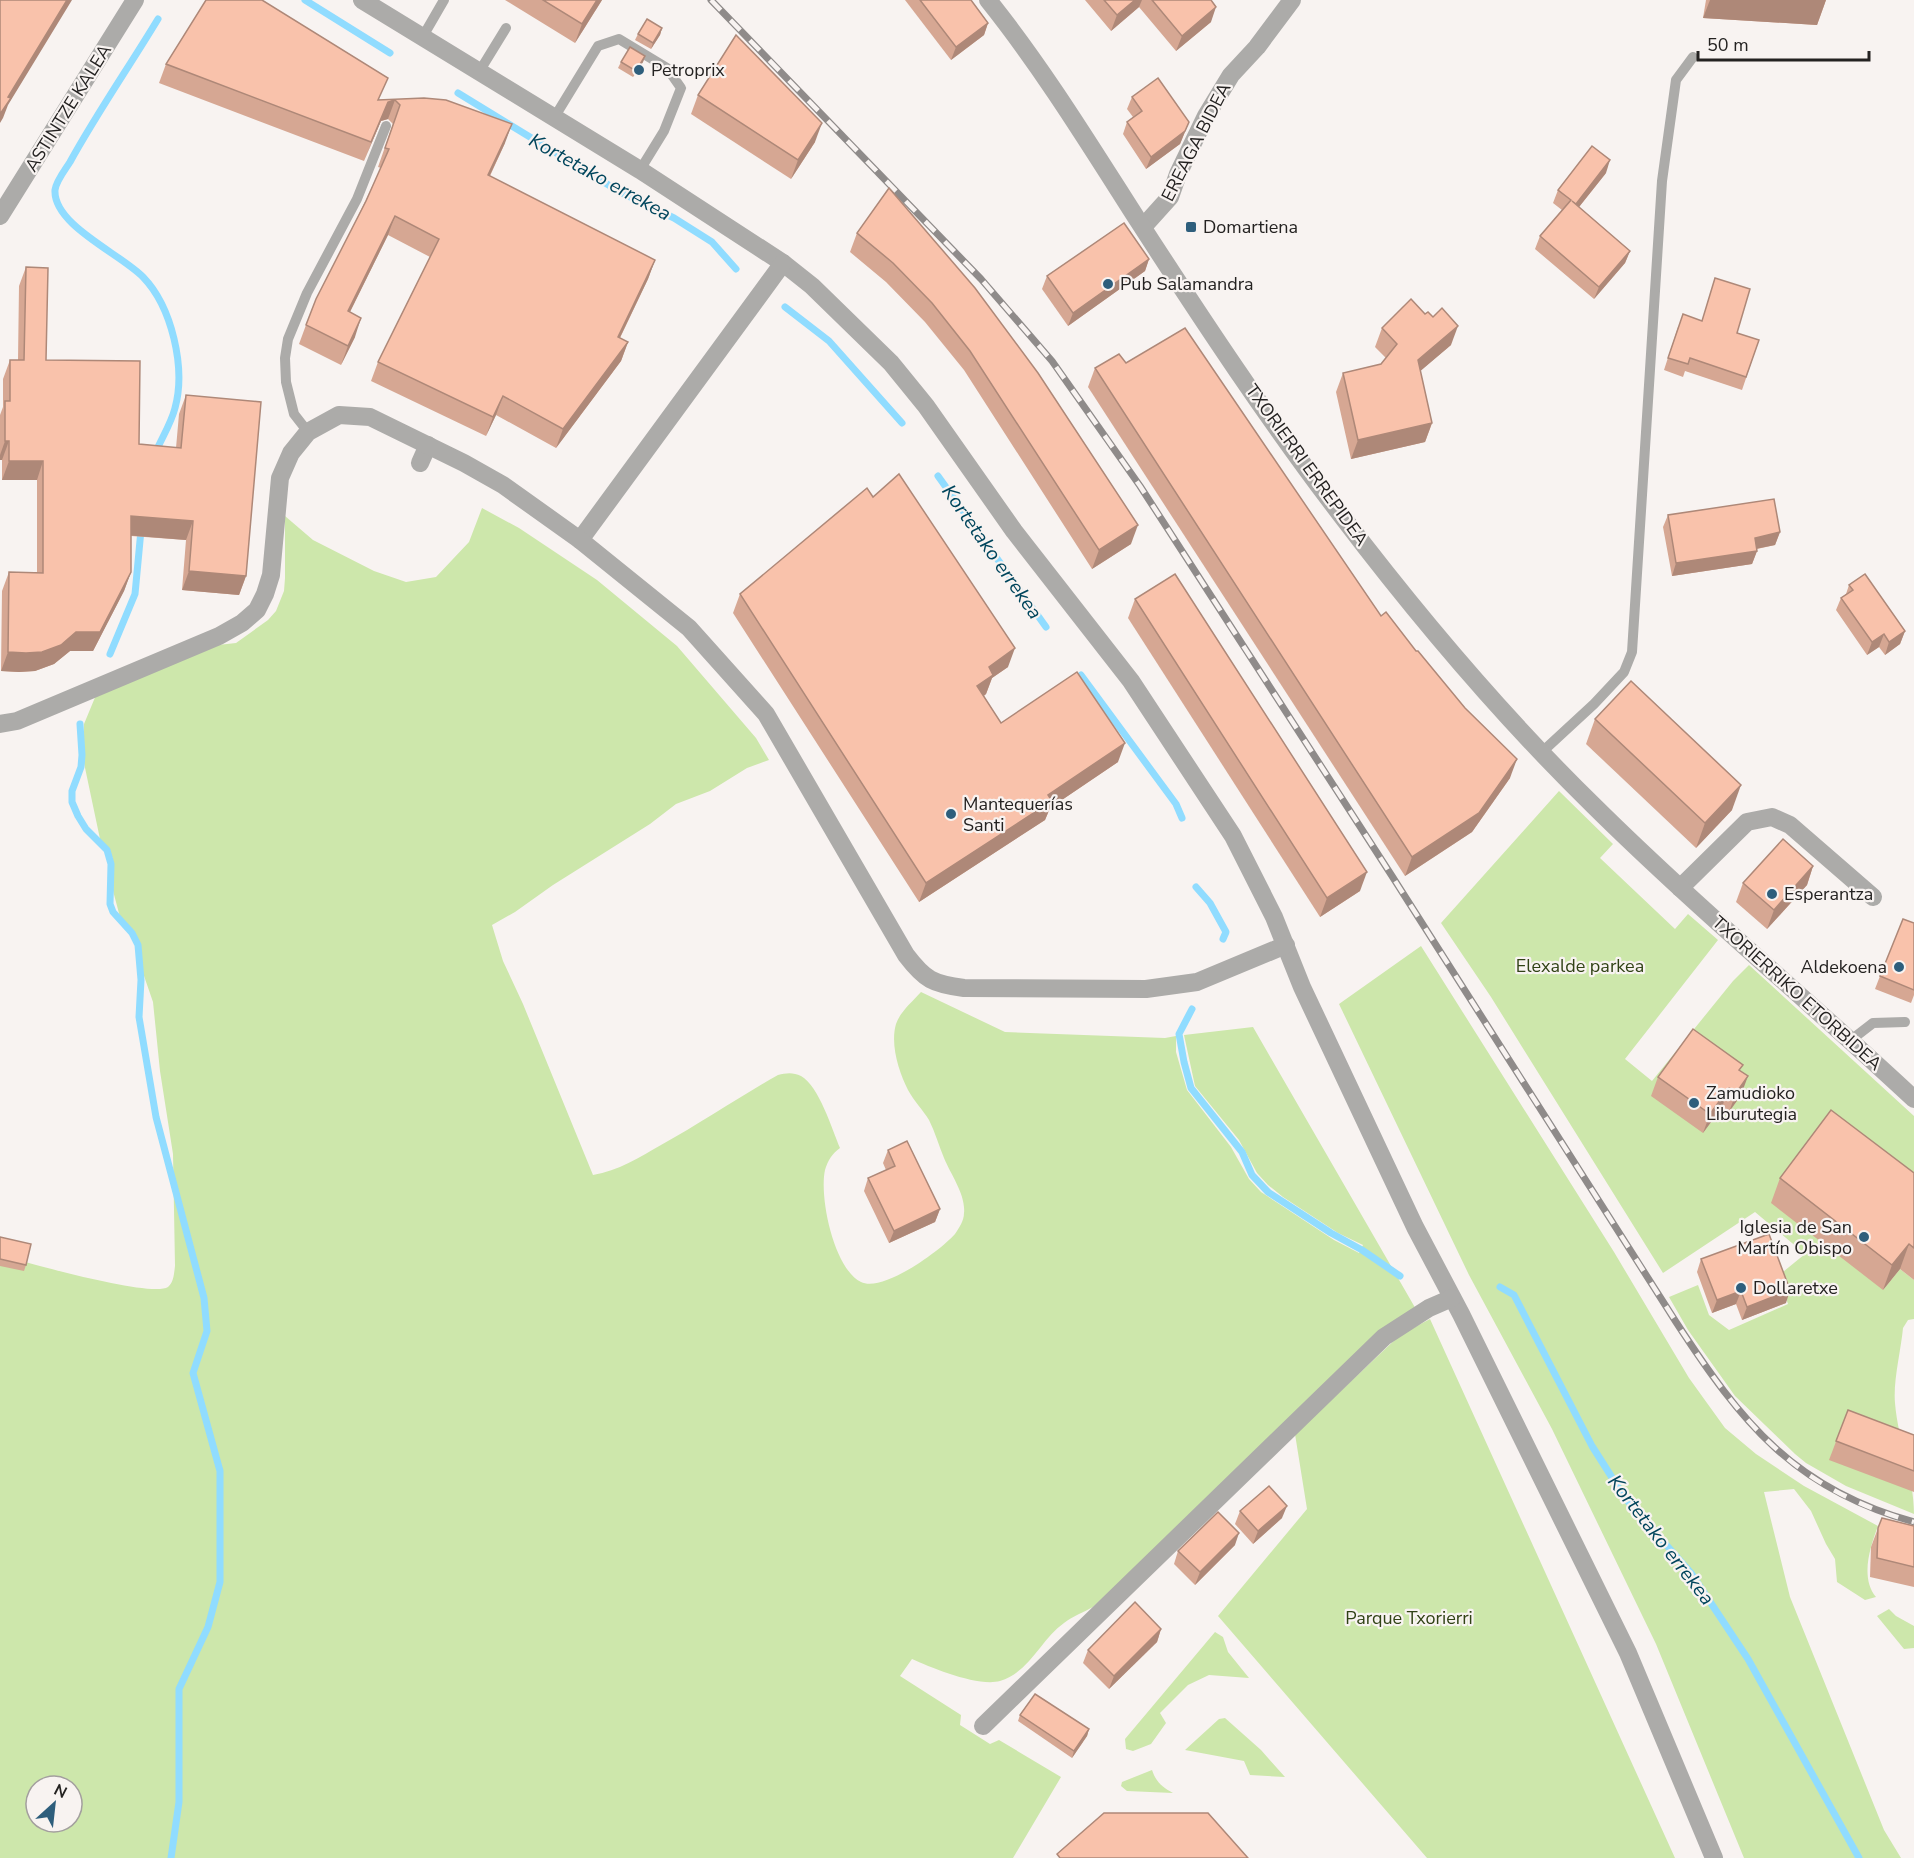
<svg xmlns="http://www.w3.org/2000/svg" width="1914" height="1858" font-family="'Nunito Sans',sans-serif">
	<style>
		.green { fill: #cde7ab; fill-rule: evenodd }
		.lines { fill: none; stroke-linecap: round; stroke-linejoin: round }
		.stream { stroke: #90dcff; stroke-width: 7 }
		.service { stroke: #acaba9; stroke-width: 10 }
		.minor { stroke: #acaba9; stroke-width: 18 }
		.tertiary { stroke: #acaba9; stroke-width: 18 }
		.rail-casing { stroke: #8f8b8a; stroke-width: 7 }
		.rail { stroke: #f8f3f1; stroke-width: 4.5; stroke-dasharray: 14; stroke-linecap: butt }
		.wall { fill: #d6a793 }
		.shaded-wall { fill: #ae8878 }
		.building { fill: #f9c2ab; stroke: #ae8878; stroke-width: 1.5 }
		.poi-dot { fill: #2e5e7c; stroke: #f8f3f1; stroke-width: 2 }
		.labels { text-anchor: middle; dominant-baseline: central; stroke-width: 4.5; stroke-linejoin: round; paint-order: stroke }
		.poi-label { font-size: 18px; fill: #242221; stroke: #f8f3f1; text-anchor: start }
		.street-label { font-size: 18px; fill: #242221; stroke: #f8f3f1 }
		.park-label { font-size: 18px; fill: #304215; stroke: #f8f3f1 }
		.water-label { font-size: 20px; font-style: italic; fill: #00455c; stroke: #f8f3f1 }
	</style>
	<rect width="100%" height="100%" fill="#f8f3f1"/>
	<g class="green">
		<path d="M482,508L519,528L597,580L677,646L756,738L769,760L747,768L710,791L676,804L650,824L553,885L515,912L492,925L503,961L523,1004L593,1175C618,1171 640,1157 661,1145C701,1123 739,1097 778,1075C786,1073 793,1072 801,1076C819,1086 832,1129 840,1148C832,1154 828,1160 825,1170C819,1198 834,1269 861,1282C883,1293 941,1250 955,1234C959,1228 964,1221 964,1213C966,1195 951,1175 944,1158C939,1146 935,1132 929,1120C923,1110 914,1101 908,1090C899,1072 890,1045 896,1024C900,1012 912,1002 921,992L1005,1032L1165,1038L1176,1036V1052L1187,1090L1231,1147L1249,1179L1261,1192L1334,1240L1359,1253L1363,1245L1338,1233L1283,1197L1268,1185L1257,1173L1239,1140L1195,1086L1184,1035L1253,1027L1417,1311L1093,1607C1084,1612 1073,1616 1064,1623C1041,1639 1030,1672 1000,1681C978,1687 932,1668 912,1659L900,1676L961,1715L960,1725L990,1744L999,1740L1061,1777L1013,1858H0V1255C25,1262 151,1298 168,1287C174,1282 174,1273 175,1266L173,1154L160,1071L153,1002L143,973L139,942L135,933L120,917L112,887L113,860L110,850L100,839L84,763V724L101,683L218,645L236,643L268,620L276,611L284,591L285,578V516L313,540L374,571L406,582L436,577L469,542ZM36,1786H72V1822H36Z"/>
		<path d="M1559,791L1613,844L1600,858L1675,929L1688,914L1718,940L1625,1059L1652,1081L1733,981L1749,965L1914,1116V1205L1883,1290L1900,1269L1914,1280V1319L1908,1320L1903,1328C1901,1350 1893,1381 1895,1403C1898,1441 1914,1476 1914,1514L1846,1486L1806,1463L1795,1454L1735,1396L1688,1330L1669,1297L1698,1285L1709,1315L1729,1330L1788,1304L1778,1276L1805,1254L1755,1212L1663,1273L1491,997L1441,923Z"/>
		<path d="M1421,946L1614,1252L1689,1378L1725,1428L1756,1454L1804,1486L1878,1526C1870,1547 1860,1578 1876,1597L1865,1600L1837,1582L1835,1559L1826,1544L1811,1511L1794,1489L1764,1492L1790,1597L1884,1830L1901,1858H1744L1656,1644L1552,1429L1469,1275L1339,1004Z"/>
		<polygon points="1430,1319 1675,1858 1427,1858 1218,1616 1307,1509 1295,1434 1400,1335"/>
		<polygon points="1889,1609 1896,1616 1914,1626 1914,1648 1904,1649 1877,1616"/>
		<polygon points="1215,1632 1223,1637 1228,1652 1249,1678 1209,1675 1188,1685 1160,1713 1166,1723 1151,1744 1133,1751 1126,1749 1125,1739"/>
		<polygon points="1225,1718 1261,1750 1285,1777 1250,1775 1244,1761 1185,1750 1219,1719"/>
		<path d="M1152,1770C1156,1782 1162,1787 1173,1793L1127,1791L1121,1786L1122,1782Z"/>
	</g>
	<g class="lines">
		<g class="stream">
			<polyline points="305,0 390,53"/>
			<polyline points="458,93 620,192 674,218 712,242 736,269"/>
			<polyline points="785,307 829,341 902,423"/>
			<path d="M155,454C161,439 171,424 175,408C186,368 172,307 143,277C121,254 53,225 55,190C56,181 65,170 70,162C97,113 129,67 158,19"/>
			<polyline points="938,476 1046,627"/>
			<polyline points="110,654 135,594 141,530"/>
			<polyline points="1081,675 1176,804 1182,818"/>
			<polyline points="80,724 82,755 81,767 72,791 72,802 78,816 86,829 107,850 111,864 110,904 113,912 132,933 138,945 141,980 139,1017 156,1117 204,1298 207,1331 193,1373 220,1471 220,1582 208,1627 179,1689 179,1802 171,1858"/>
			<polyline points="1196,887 1210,903 1226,932 1223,939"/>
			<polyline points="1192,1009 1179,1034 1184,1062 1191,1088 1242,1152 1252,1175 1268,1192 1331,1233 1362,1250 1400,1276"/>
			<polyline points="1500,1287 1514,1295 1592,1446 1625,1498 1691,1573 1748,1659 1859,1858"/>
		</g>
		<g class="service">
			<polyline points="422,38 444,0"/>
			<polyline points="479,72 506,28"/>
			<polyline points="554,118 598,46 619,39 667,68 681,88 664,131 640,170"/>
			<polyline points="308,432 294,414 286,382 285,358 288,339 307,293 357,199 386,126"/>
			<polyline points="1542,752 1594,704 1624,672 1632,652 1662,181 1676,80 1693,57"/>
			<polyline points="1851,1040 1873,1023 1905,1022"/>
		</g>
		<g class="minor">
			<polyline points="362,0 640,170 783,263 812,286 891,363 926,406 1014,531 1131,681 1233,836 1274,917 1302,987 1415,1227 1461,1314 1628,1653 1714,1858"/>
			<polyline points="0,216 135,0"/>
			<polyline points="1143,227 1170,197 1178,174 1206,116 1231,75 1257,47 1292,0"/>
			<polyline points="420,463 428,445"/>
			<polyline points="580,540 783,263"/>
			<path d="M0,724L17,721L219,636L242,623L257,610L265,594L271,575L280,478L291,453L308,432L339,415L370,417L464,463L503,485L580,540L689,628L766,714L906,955C925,980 933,984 964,988L1146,989L1197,982L1286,945"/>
			<polyline points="1680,888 1747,822 1772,817 1790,825 1873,897"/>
			<polyline points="983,1726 1384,1337 1429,1308 1452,1298"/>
		</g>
		<path class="tertiary" d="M988,0C1044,70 1091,147 1139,222C1203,321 1269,421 1341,515C1417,615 1503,717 1593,805C1696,907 1808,1000 1914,1099"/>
		<g class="rail-casing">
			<path id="rail" d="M711,0L981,279L1052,361L1140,486L1392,876L1676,1322C1741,1422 1794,1489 1914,1522"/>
		</g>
		<use href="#rail" class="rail"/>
	</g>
	<g class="wall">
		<polygon points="505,0 602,0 575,43"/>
		<polygon points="905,0 971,0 988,23 984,35 951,60"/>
		<polygon points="1085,0 1211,0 1211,22 1176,51 1139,7 1111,31"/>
		<polygon points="1706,0 1826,0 1817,25 1703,18"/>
		<polygon points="662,28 660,35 651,49 635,40 638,34"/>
		<polygon points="645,56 643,62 633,77 618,68 621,62"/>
		<polygon points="166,64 380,100 424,98 505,143 490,176 655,260 648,279 620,338 628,342 621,361 556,448 496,415 486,436 371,381 378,362 430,257 388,235 350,312 355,337 341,365 299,344 306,325 381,168 378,167 393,124 388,119 381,121 364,161 159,83"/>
		<polygon points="698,95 815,142 791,179 691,114"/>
		<polygon points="1132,97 1189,122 1180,144 1146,169 1123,134 1127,122 1133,117 1127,109"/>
		<polygon points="1606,173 1579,207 1630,251 1625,263 1594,299 1535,249 1540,236 1562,210 1553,203 1558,190"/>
		<polygon points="889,188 1131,544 1092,569 964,370 925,322 886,282 850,252 857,233"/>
		<polygon points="1149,259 1145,271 1068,326 1042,289 1047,276"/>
		<polygon points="26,267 46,360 139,444 176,448 179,414 186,395 246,576 239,595 182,590 186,540 131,536 131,572 124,591 93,651 70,651 54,664 35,671 19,672 1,671 2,591 9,572 37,572 37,480 2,480 2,460 0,460 0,415 3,407 3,379 10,360 18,360 19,286"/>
		<polygon points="1715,278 1737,333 1759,340 1742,390 1685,371 1683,377 1664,370 1678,327 1702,321"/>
		<polygon points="1382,328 1451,345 1420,371 1432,423 1425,442 1351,459 1336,392 1343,373 1381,364 1386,358 1375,347"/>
		<polygon points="1126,363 1381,616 1510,778 1472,832 1405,876 1088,387 1095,368"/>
		<polygon points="873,497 1008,667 992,678 986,694 984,696 1001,723 1118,762 1050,808 1045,820 919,902 733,613 740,594"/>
		<polygon points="1668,515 1780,532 1775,545 1757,549 1757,551 1752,564 1672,576 1663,527"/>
		<polygon points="1849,585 1905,631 1900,644 1885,655 1879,647 1867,655 1836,610 1841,598 1846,594"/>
		<polygon points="1135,599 1360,891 1320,917 1128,618"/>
		<polygon points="1595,719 1732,810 1696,848 1586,744"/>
		<polygon points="1813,866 1807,885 1767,929 1736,902 1743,883"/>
		<polygon points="1914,923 1914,995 1911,1003 1875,989 1880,976"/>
		<polygon points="1740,1071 1741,1095 1729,1112 1722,1107 1703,1133 1651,1096 1658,1077"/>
		<polygon points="888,1150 940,1209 935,1222 889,1243 864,1191 868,1178 886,1170 883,1163"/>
		<polygon points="1914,1173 1914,1280 1900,1269 1883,1290 1771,1203 1780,1178"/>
		<polygon points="0,1237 26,1265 24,1271 0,1266"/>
		<polygon points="1701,1259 1786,1303 1742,1320 1736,1304 1712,1313 1697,1272"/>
		<polygon points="1848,1410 1914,1435 1914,1492 1829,1460"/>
		<polygon points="1240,1511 1282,1518 1253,1544 1235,1524"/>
		<polygon points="1914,1526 1914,1587 1870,1577 1871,1547 1878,1528"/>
		<polygon points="1235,1545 1195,1585 1174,1564 1178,1551"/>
		<polygon points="1161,1629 1157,1642 1109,1689 1083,1663 1088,1650"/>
		<polygon points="1020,1715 1089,1729 1087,1736 1072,1758 1018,1721"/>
	</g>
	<g class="shaded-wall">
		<polygon points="67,0 72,0 8,105 3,118 0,123 0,114 8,97"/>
		<polygon points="597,0 602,0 575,43 582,24"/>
		<polygon points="1135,0 1142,0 1139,7 1111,31 1117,15"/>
		<polygon points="1710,0 1826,0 1817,25 1703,18"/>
		<polygon points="1216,7 1211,22 1176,51 1182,36"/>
		<polygon points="988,23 984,35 951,60 956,47"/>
		<polygon points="662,28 660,35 651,49 653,43"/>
		<polygon points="645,56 643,62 633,77 636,71"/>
		<polygon points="395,100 388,119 381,121 364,161 388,102"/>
		<polygon points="1189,122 1180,144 1146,169 1151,157"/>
		<polygon points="822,123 815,142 791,179 798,160"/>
		<polygon points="512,124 505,143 481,194 488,175"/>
		<polygon points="1610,160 1606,173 1571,217 1576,204"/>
		<polygon points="395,216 388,235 341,330 348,311"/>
		<polygon points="1630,251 1625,263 1594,299 1599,287"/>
		<polygon points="1149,259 1145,271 1068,326 1073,313"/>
		<polygon points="655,260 648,279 611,356 618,337"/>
		<polygon points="361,318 355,337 341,365 348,346"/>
		<polygon points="1458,326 1451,345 1411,379 1418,360"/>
		<polygon points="628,342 621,361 556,448 563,429"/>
		<polygon points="503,396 496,415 486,436 493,417"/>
		<polygon points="1432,423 1425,442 1351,459 1358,440"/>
		<polygon points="5,441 9,441 2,460 0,460 0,455"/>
		<polygon points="9,461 43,461 37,480 2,480"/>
		<polygon points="131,516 193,521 186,540 124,535"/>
		<polygon points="1138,525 1131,544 1092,569 1099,550"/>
		<polygon points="1780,532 1775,545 1750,550 1755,538"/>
		<polygon points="1757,551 1752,564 1672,576 1676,563"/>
		<polygon points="189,571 246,576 239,595 182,590"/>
		<polygon points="131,572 124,591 93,651 70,651 54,664 35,671 19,672 1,671 8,652"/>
		<polygon points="1905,631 1900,644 1885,655 1889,642"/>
		<polygon points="1884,634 1879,647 1867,655 1872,642"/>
		<polygon points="1015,648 1008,667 992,678 986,694 970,705 977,686 989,667"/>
		<polygon points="1125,743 1118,762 1050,808 1045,820 919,902 926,883 1048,795"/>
		<polygon points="1517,759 1510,778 1472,832 1405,876 1412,857"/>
		<polygon points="1741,785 1732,810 1696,848 1705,823"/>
		<polygon points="1813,866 1807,885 1767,929 1774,910"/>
		<polygon points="1367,872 1360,891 1320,917 1327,898"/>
		<polygon points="1748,1076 1741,1095 1729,1112 1736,1093"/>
		<polygon points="1729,1088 1722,1107 1703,1133 1710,1114"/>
		<polygon points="940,1209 935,1222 889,1243 894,1231"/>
		<polygon points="1909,1244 1900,1269 1883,1290 1892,1265"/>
		<polygon points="1790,1290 1786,1303 1742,1320 1747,1307"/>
		<polygon points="1741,1291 1736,1304 1712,1313 1717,1300"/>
		<polygon points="1287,1506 1282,1518 1253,1544 1258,1531"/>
		<polygon points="1239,1533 1235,1545 1195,1585 1200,1572"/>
		<polygon points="1161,1629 1157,1642 1109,1689 1114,1676"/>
		<polygon points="1089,1729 1087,1736 1072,1758 1074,1751"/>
	</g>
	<g class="building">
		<polygon points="0,0 67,0 8,97 11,98 0,114"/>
		<polygon points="206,0 262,0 388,78 378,100 424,98 446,100 512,124 488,175 655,260 618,337 628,342 563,429 503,396 493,417 378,362 439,239 395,216 348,311 361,318 348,346 306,325 316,299 366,201 389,149 385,148 400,105 395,100 388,102 371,142 166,64"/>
		<polygon points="543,0 597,0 582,24"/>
		<polygon points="920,0 971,0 988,23 956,47"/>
		<polygon points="1104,0 1135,0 1117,15"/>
		<polygon points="1152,0 1211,0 1216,7 1182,36"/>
		<polygon points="647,19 662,28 653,43 638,34"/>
		<polygon points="736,35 822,123 798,160 698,95"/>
		<polygon points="630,47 645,56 636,71 621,62"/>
		<polygon points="1158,78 1189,122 1185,131 1151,157 1127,122 1142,111 1132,97"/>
		<polygon points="1592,146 1610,160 1576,204 1572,201 1630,251 1599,287 1540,236 1571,200 1558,190"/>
		<polygon points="889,188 975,288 1038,373 1138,525 1099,550 970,351 932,303 893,263 857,233"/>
		<polygon points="1124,223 1149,259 1073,313 1047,276"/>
		<polygon points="26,267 48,268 46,360 140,361 139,444 181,448 186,395 261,402 246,576 189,571 193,521 131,516 131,572 100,632 76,632 61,645 42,652 26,653 8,652 9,572 43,573 43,461 9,461 9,441 5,441 5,401 10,401 10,360 24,360"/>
		<polygon points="1715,278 1750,289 1737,333 1759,340 1746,377 1690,358 1688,364 1668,358 1683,314 1702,321"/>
		<polygon points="1411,299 1425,314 1428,312 1433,317 1442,308 1458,326 1418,360 1432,423 1358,440 1343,373 1381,364 1397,344 1382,328"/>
		<polygon points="1185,328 1381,616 1386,612 1416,651 1418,651 1465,708 1517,759 1479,813 1412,857 1095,368 1119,354 1126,363"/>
		<polygon points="899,474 1015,648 989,667 993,675 977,686 1001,723 1077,672 1125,743 1048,795 1052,801 926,883 740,594 867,488 873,497"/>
		<polygon points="1774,499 1780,532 1755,538 1757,551 1676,563 1668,515"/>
		<polygon points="1175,574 1367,872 1327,898 1135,599"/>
		<polygon points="1865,574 1905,631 1889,642 1884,634 1872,642 1841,598 1853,590 1849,585"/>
		<polygon points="1631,681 1741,785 1705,823 1595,719"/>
		<polygon points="1783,839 1813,866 1774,910 1743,883"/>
		<polygon points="1903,919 1914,923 1914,990 1880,976"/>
		<polygon points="1693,1029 1743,1065 1739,1070 1748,1076 1736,1093 1729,1088 1710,1114 1658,1077"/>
		<polygon points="1831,1110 1914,1173 1914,1248 1909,1244 1892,1265 1780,1178"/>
		<polygon points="907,1141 940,1209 894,1231 868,1178 895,1166 888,1150"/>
		<polygon points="1769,1234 1790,1290 1747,1307 1741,1291 1717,1300 1701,1259"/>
		<polygon points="0,1237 31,1244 26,1265 0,1259"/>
		<polygon points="1848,1410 1914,1435 1914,1471 1836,1441"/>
		<polygon points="1269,1486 1287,1506 1258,1531 1240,1511"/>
		<polygon points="1218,1512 1239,1533 1200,1572 1178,1551"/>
		<polygon points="1882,1518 1914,1526 1914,1567 1877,1558 1878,1528"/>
		<polygon points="1135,1602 1161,1629 1114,1676 1088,1650"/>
		<polygon points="1035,1694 1089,1729 1074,1751 1020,1715"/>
		<polygon points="1104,1813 1208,1813 1248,1858 1060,1858 1057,1854"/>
	</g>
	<g class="poi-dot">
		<circle cx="639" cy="70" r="6"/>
		<rect x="1185" y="221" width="12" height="12" rx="3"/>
		<circle cx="1108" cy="284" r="6"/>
		<circle cx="951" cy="814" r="6"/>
		<circle cx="1772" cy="894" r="6"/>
		<circle cx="1899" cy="967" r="6"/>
		<circle cx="1694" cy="1103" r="6"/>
		<circle cx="1864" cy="1237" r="6"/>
		<circle cx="1741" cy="1288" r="6"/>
	</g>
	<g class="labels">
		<g class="poi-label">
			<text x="651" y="70">Petroprix</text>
			<text x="1203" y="227">Domartiena</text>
			<text x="1120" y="284">Pub Salamandra</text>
			<text x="963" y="804">Mantequerías<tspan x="963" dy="21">Santi</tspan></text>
			<text x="1784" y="894">Esperantza</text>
			<text x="1887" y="967" text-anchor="end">Aldekoena</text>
			<text x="1706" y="1093">Zamudioko<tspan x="1706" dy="21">Liburutegia</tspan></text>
			<text x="1852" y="1227" text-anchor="end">Iglesia de San<tspan x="1852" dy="21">Martín Obispo</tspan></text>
			<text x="1753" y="1288">Dollaretxe</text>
		</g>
		<g class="street-label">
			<text transform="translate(68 108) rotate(-58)">ASTINTZE KALEA</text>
			<text transform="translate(1196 142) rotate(-63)">EREAGA BIDEA</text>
			<text transform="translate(1307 465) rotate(54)">TXORIERRI ERREPIDEA</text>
			<text transform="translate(1797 993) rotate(42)">TXORIERRIKO ETORBIDEA</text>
		</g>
		<g class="park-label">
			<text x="1580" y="966">Elexalde parkea</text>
			<text x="1409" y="1618">Parque Txorierri</text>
		</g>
		<g class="water-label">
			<text transform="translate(600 177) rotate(29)">Kortetako errekea</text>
			<text transform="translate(992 552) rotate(55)">Kortetako errekea</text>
			<text transform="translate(1661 1540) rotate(52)">Kortetako errekea</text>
		</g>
	</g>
	<g transform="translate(54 1804) rotate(27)"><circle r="28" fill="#f8f3f1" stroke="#a39f9e" stroke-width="1.5"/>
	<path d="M0-4.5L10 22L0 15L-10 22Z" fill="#2e5e7c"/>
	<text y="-9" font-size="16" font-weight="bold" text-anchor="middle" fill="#242221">N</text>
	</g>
	<path d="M1698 51v9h171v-9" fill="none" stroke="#242221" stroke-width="3"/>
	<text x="1707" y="51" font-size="18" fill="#242221" stroke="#f8f3f1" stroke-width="4.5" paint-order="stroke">50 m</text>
</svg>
